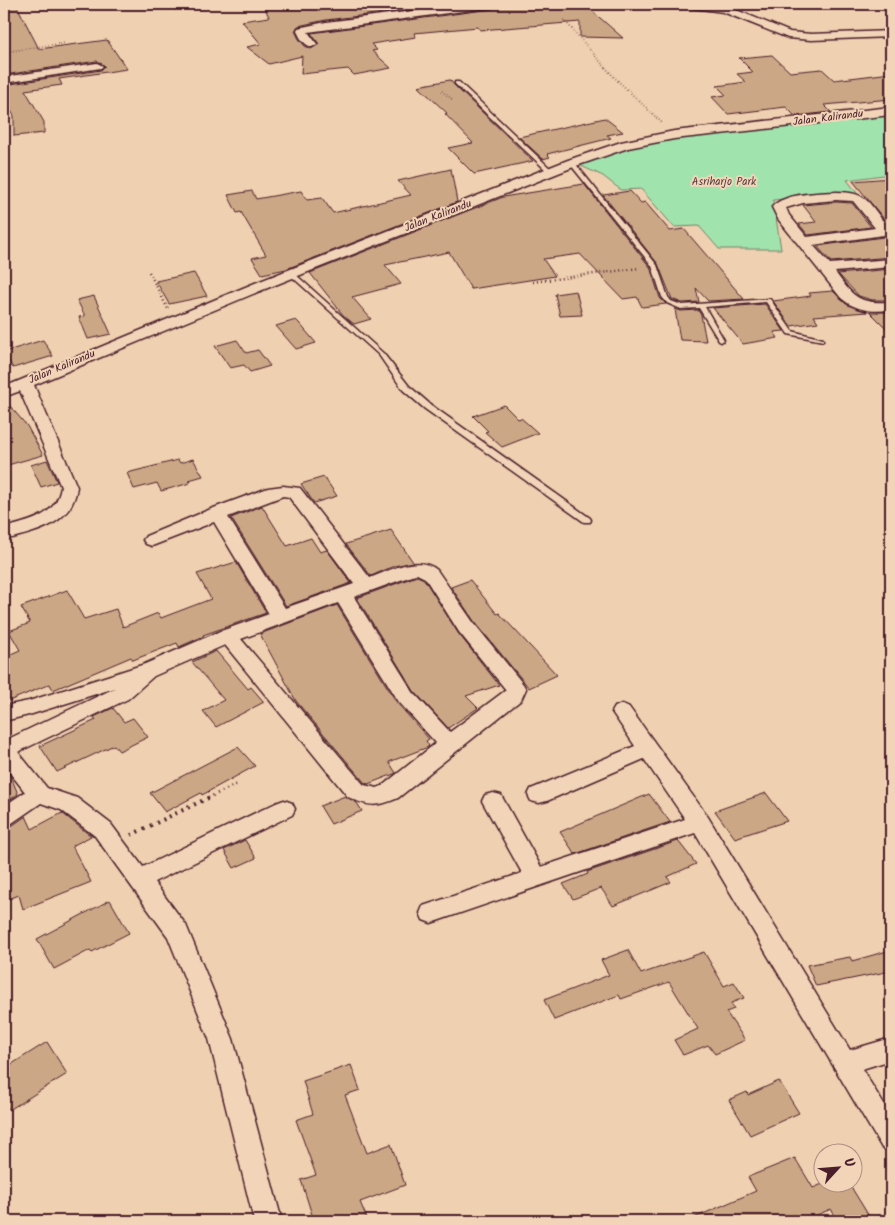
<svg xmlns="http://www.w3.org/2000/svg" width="895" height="1225" font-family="Kalam,sans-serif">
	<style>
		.green { fill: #a1e3ad; stroke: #76816c }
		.building { fill: #cca786; stroke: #4a1f2b }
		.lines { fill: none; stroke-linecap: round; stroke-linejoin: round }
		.lane-casing { stroke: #4a1f2b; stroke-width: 3 }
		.street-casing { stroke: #4a1f2b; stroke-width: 3 }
		.path-far3 { stroke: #4a1f2b; stroke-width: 2; stroke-dasharray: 0.5 2.5; stroke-linecap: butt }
		.path-far2 { stroke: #4a1f2b; stroke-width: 2.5; stroke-dasharray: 1 3; stroke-linecap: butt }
		.path-far1 { stroke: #4a1f2b; stroke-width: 3; stroke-dasharray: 1 4; stroke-linecap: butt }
		.path { stroke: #4a1f2b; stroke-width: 4; stroke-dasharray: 2 5; stroke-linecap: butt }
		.lane { fill: #f2d5b9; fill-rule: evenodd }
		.street { fill: #f2d5b9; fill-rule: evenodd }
		.labels { text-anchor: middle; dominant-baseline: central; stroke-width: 4; stroke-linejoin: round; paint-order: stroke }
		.far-street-label { font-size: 11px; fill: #4a1f2b; stroke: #f2d5b9 }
		.far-park-label { font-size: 11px; fill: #573c3e; stroke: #f2d5b9 }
	</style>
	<rect width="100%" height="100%" fill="#efd0b0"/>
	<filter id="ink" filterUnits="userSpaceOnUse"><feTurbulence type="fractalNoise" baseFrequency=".02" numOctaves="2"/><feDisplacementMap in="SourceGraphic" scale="10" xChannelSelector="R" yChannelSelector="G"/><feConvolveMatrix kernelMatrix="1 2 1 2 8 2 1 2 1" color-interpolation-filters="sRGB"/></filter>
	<g filter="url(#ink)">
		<polygon class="green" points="891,111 891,174 847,180 857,193 773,200 781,249 719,249 699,226 674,227 641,189 621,190 603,176 579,165 619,149 675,136"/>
		<g class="building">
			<polygon points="4,4 16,4 39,49 107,40 127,69 59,79 62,85 25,90 44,122 44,133 14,136 14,116 4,98 4,85 101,70 105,66 97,61 4,75"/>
			<polygon points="263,4 314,4 315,6 457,4 326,20 298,26 295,31 299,39 305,46 311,49 319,44 311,33 492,9 499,4 584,4 623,38 580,37 580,22 480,30 478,27 414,33 416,37 371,44 377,50 372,51 391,68 354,75 348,69 301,74 302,56 269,64 247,47 261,44 242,21 269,17"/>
			<polygon points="772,55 790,72 822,69 834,80 891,73 891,99 824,105 831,112 795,116 786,107 728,114 712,97 726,95 717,86 746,82 737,74 753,72 739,58"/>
			<polygon points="450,80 454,85 533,161 474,174 448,148 473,143 445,114 447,113 418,86"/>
			<polygon points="605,118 623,132 607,135 611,138 547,154 550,157 543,159 519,137"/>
			<polygon points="451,169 457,202 286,269 262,274 252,258 266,255 241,212 237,213 228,195 252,191 256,199 301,191 307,200 322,198 333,213 411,195 398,181"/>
			<polygon points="891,178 891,224 888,224 853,181"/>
			<polygon points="584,184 650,267 660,298 666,304 642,307 637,297 623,299 580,254 543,259 555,276 471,289 449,252 385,265 401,284 352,297 371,319 354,324 344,316 310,273 503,197"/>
			<polygon points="630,191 641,203 645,202 670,231 684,229 744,299 708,301 696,288 699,302 682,303 672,299 658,264 603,195"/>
			<polygon points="836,202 852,203 871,227 808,235 799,224 816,222 803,205"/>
			<polygon points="891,236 891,257 831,262 817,246"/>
			<polygon points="891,269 891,300 872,300 859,296 838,274"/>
			<polygon points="194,273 207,296 169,304 156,281"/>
			<polygon points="576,291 582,315 560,316 555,294"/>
			<polygon points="833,291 846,304 867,312 814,316 818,322 791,326 773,301 811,296 809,293"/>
			<polygon points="94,296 111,334 88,339 79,317 85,316 77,300"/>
			<polygon points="765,304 784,331 774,332 778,338 743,344 713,308"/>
			<polygon points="675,309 681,311 698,310 701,315 706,341 680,340"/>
			<polygon points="870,312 891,312 891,333"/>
			<polygon points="296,320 299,323 316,343 296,349 276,326"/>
			<polygon points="43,340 53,356 13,368 4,353 4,352"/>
			<polygon points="237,340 246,353 258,350 270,366 250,372 244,365 230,368 215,346"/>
			<polygon points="4,399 27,426 43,455 4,466"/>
			<polygon points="504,405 518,419 521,418 538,433 502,447 485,432 488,431 473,416"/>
			<polygon points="193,459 203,476 189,480 190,483 161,491 157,483 134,489 127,473 178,460 180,463"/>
			<polygon points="47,460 57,482 41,487 31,465"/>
			<polygon points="324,477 337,496 314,503 301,484"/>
			<polygon points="262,506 287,546 311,538 320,552 327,550 351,583 286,606 231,518"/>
			<polygon points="391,530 413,562 394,566 371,576 346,544"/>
			<polygon points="236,562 266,613 203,635 204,636 179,647 177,643 133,660 131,657 53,690 50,684 4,703 4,657 20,650 9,631 30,623 21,607 67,590 84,619 116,609 123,627 158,613 161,618 211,599 197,574"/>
			<polygon points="417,576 424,579 458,633 499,685 466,696 478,708 448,728 414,691 357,598"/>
			<polygon points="470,580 497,614 499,613 557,675 529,688 474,621 451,587"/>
			<polygon points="337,605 397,703 429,739 426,741 429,746 428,747 389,762 396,773 394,774 368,784 365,783 296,701 260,634"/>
			<polygon points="216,651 248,689 251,687 264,702 216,727 203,711 224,700 192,662"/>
			<polygon points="113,708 124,722 133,718 148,737 119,751 114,745 57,772 40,746 96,720 94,717"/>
			<polygon points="238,747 255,766 202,795 201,793 165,812 150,793"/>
			<polygon points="4,768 11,777 18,794 4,804"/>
			<polygon points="766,793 787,821 735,838 715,811"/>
			<polygon points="649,794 670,822 575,854 560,832"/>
			<polygon points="345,796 357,803 362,811 331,824 320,806"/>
			<polygon points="62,813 91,836 72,846 91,882 23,909 19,895 4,901 4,828 13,825 26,816 32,829"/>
			<polygon points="245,840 256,858 234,868 224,850"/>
			<polygon points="678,841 696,864 667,877 671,882 613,906 601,888 573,899 563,884 588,874 587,872"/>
			<polygon points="110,900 129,933 92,952 90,950 54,969 37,939"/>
			<polygon points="628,950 641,974 704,952 724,986 734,982 744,998 731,1003 734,1009 726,1012 745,1040 715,1054 708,1045 683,1055 674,1040 698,1029 669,982 621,999 619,995 554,1020 544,1000 609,975 601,960"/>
			<polygon points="891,950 891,971 816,986 807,965 850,957 852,961"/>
			<polygon points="47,1042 67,1074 9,1110 4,1100 4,1069"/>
			<polygon points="351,1065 360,1090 345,1095 367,1153 391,1144 405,1185 360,1202 368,1221 314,1221 301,1180 316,1175 296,1120 313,1114 303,1081"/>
			<polygon points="779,1081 799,1113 750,1135 729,1100 747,1092 748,1095"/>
			<polygon points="795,1158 813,1188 827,1182 848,1182 872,1221 838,1221 831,1209 803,1221 687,1221 756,1191 748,1177"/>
		</g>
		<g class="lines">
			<g class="lane-casing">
				<g id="lane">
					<polygon points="455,82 459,82 553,171 553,173 549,173 455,84"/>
					<polygon points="570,162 574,162 657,265 668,297 671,301 682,305 770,299 792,331 823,339 823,341 788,334 766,302 705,307 724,340 721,342 719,341 699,308 681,309 667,303 662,297 652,266 570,164"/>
					<polygon points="292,272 294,273 383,353 409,386 431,405 590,518 591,520 590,522 584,522 425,409 403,390 379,355 290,275 290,273"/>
				</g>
			</g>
			<g class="street-casing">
				<g id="street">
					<path d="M470,4H497L492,7L308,32L317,44L312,47C304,45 299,37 297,30L298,28L326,22Z"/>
					<polygon points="680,4 708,4 729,7 790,32 811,34 891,31 891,37 811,40 788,38 723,12 685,7"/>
					<polygon points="97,63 103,66 101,68 4,83 4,77"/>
					<path d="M891,107V115L674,139L628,148L576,166L265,289L34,385L77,487C72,525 36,532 4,540V528C30,521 56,517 61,487L20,391L4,397V387L255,283L568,160L621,142L674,131Z"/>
					<path d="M836,192C869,192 868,203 887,226H891V234L813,245L830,264L891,259V267L835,272C854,298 859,304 891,302V310C872,312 856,311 841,298L778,219L772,207C784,193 819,193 836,192ZM836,200L853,201L875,228L807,237L789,215L786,208L803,203Z"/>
					<path d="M283,486L300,488L370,578C390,571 417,554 437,570L473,622L523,684L526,689L521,700L398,798C377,807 369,807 348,797L225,645L154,676L128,699L18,752L47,788L77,798L111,824L143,867L276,803L284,800L292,803L295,809L292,815L154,882L186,925L233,1039L282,1221H254L209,1039L168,937L95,836L61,810L41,803L12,823L4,826V806L25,792L4,765V741L115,688L29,715L4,721V706L29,701L145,664L221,631L269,614L214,522L152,546L146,544L143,540L146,536L211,509L268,488ZM283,496L289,497L354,584L285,608L228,517ZM417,574L425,578L459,632L506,690L450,732L413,692L354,597ZM338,603L399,702L436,743L382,786L377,788L364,785L241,639Z"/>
					<polygon points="622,704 629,707 708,817 850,1050 891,1038 891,1060 862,1069 891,1116 891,1152 882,1148 695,833 431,923 423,920 420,913 423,906 522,873 482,801 485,795 493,793 501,795 541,867 685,819 644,759 547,801 539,803 531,801 528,795 531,789 635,746 612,712 615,707"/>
				</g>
			</g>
			<g class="path-far3">
				<polyline points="564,20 613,76 662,123"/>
				<polyline points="4,52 65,43"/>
				<polyline points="442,91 453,100"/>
			</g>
			<g class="path-far2">
				<polyline points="149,272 168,309"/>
				<polyline points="533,282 639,268"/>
			</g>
			<polyline class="path-far1" points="208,798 237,784"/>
			<polyline class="path" points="131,835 210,797"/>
			<use href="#lane" class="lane"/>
			<use href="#street" class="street"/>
		</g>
	</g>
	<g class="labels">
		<g class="far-street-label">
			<text transform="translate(828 118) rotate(-7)">Jalan Kalirandu</text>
			<text transform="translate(438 216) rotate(-21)">Jalan Kalirandu</text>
			<text transform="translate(62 367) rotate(-23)">Jalan Kalirandu</text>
		</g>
		<g class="far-park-label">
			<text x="724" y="182">Asriharjo Park</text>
		</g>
	</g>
	<rect width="895" height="1225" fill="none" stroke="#f2d5b9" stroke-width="20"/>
	<rect x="10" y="10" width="875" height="1205" fill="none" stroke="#4a1f2b" stroke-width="2" filter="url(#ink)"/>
	<g transform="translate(838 1168) rotate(64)"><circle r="24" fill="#f2d5b9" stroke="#af8c80"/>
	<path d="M0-4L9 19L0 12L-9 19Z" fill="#4a1f2b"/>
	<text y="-8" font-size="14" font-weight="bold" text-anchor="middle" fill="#4a1f2b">U</text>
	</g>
</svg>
